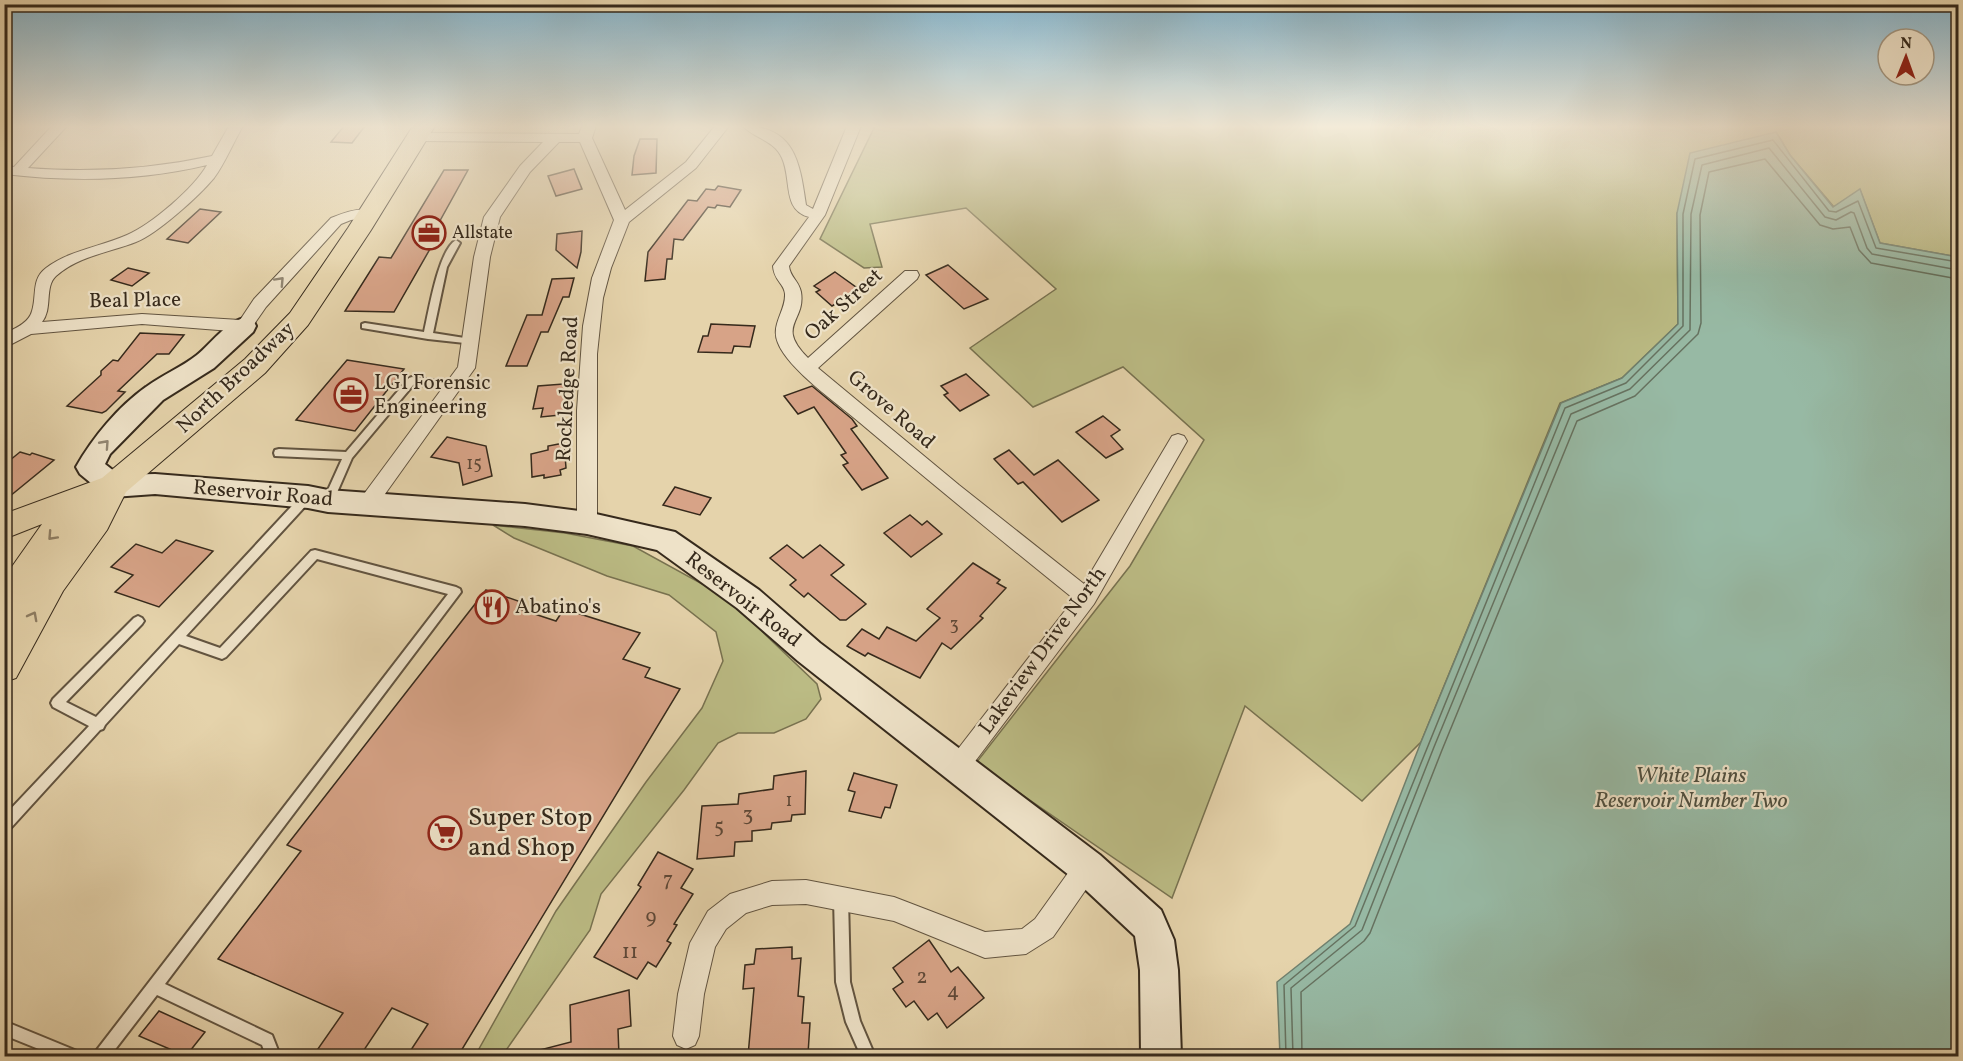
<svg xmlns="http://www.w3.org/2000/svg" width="1963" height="1061" font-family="Vollkorn,serif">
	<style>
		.green { fill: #bbbb84; stroke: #787250; stroke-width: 1.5 }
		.water { fill: #97b9a4; stroke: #70806e; stroke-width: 1.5 }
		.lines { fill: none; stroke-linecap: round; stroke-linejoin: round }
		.shore { stroke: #667260; stroke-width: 1.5 }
		.building { fill: #d7a387; stroke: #362a1c; stroke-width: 1.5 }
		.lane-casing { stroke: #625440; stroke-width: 4 }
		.street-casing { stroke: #625440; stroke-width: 2 }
		.secondary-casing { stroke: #362a1c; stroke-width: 4 }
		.primary-casing { stroke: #362a1c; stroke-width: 2 }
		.lane { fill: #eee2c8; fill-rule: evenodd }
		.street { fill: #eee2c8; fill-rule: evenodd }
		.secondary { fill: #eee2c8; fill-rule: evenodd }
		.primary { fill: #e5d3ab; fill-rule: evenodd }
		.oneway { stroke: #928672 }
		.oneway2 { stroke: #8e7e64 }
		.labels { text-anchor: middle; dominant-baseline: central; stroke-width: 4.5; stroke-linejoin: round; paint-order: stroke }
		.far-poi-label { font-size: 18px; fill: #362a1c; stroke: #eee2c8; text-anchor: start }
		.number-label { font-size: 18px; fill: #5e4837 }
		.street-label { font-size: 21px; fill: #362a1c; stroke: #eee2c8 }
		.poi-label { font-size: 21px; fill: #362a1c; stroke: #eee2c8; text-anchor: start }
		.near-number-label { font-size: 21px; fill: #5e4837 }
		.water-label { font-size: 22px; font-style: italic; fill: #4e4e3e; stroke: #eee2c8 }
		.near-poi-label { font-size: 26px; fill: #362a1c; stroke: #eee2c8; text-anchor: start }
	</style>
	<rect width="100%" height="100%" fill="#e5d3ab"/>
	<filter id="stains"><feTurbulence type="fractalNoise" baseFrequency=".00333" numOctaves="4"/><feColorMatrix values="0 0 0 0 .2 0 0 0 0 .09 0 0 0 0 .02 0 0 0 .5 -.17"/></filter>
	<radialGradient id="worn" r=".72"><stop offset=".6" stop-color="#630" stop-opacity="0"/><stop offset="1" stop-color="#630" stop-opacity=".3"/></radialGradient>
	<g class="green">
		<polygon points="875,126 1958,126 1958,257 1880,243 1860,190 1834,207 1790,155 1776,132 1677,213 1678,324 1622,378 1560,403 1421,742 1362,801 1245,706 1172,898 976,763 1130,566 1204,440 1123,367 1033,407 970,348 1056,289 966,208 870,224 882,267 864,268 820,239"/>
		<polygon points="493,525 565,533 633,546 726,597 817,684 821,699 806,719 774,733 738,733 718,743 684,790 601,894 590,930 502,1056 475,1056 556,911 646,782 702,708 723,661 716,632 669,595 607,576 514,538"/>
	</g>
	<polygon class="water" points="1776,132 1790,155 1833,207 1860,189 1880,243 1958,257 1958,1056 1280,1056 1277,982 1350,924 1421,742 1561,403 1622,378 1678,324 1677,213 1690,153"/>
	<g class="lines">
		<g class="shore">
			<polyline points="1286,1056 1284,985 1355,926 1565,408 1626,383 1683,326 1683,214 1695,159 1773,140 1829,211 1836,212 1858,201 1876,248 1958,262"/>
			<polyline points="1293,1056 1291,988 1362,930 1434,747 1571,414 1630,389 1690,330 1691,214 1702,165 1769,148 1825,217 1836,220 1851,212 1854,213 1867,248 1872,254 1958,270"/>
			<polyline points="1302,1056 1301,992 1364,941 1370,933 1442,750 1577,421 1635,396 1698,334 1701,323 1700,215 1709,172 1765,159 1820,225 1833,229 1850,227 1859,250 1871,263 1958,279"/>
		</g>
	</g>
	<g class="building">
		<polygon points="344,126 365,126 352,143 331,142"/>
		<polygon points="640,139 657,139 656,173 632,175 634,156"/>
		<polygon points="574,169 582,189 556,196 548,176"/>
		<polygon points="444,170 468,170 436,228 442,228 394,312 345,311 379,257 391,258"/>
		<polygon points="718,186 741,190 730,207 717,205 715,208 708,207 683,240 674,239 672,259 667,259 665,279 645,281 648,252 688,200 697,201 706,189 715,190"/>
		<polygon points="200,209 221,212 188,243 167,239"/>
		<polygon points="582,231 581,252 577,268 556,250 557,234"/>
		<polygon points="948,265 988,299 964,309 926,275"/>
		<polygon points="128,268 149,273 132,286 111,280"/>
		<polygon points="835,272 860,290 832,306 816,292 820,290 814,286"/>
		<polygon points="574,278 569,297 563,297 548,332 541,332 527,366 506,366 527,315 542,315 552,279"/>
		<polygon points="711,324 755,326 750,347 734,346 732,353 698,352 703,336 708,336"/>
		<polygon points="140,333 184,335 169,354 157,354 118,391 125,392 106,411 102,413 67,406 101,375 101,371 113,360 118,361"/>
		<polygon points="347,360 404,369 355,431 296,420"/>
		<polygon points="966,374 989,395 960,411 944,395 948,393 941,386"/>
		<polygon points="576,383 570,414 541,417 543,408 533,409 538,386"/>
		<polygon points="812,386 852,419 857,426 851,429 888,478 862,490 843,465 848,463 841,455 846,453 814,407 798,414 784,396"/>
		<polygon points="1103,416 1120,430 1111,436 1123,449 1106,458 1076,432"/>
		<polygon points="447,437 486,446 492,476 463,485 459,463 431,457"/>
		<polygon points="564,443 566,468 560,470 561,475 544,478 544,475 532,477 531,454 548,450 548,446"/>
		<polygon points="1009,450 1034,475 1058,460 1099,500 1062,522 1023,482 1018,484 994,459"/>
		<polygon points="20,452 30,455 32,453 54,460 4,501 4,465"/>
		<polygon points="675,487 711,498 700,515 663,505"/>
		<polygon points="910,515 922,525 927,521 942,534 911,557 884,533"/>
		<polygon points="176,540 213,551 159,607 115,592 133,575 111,567 136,544 162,553"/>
		<polygon points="787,545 803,558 820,545 844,565 831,575 866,604 846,620 840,620 808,593 804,597 790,585 796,580 770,558"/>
		<polygon points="973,563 1000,580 997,583 1006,588 980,616 983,618 951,649 942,643 920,678 868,653 865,656 847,646 862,629 879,639 887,627 916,641 940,618 927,609"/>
		<polygon points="486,590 524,603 519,609 556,621 564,609 640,633 623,659 650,668 645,677 680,689 458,1056 407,1056 428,1024 392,1008 360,1056 313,1056 343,1013 218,959 301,851 287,845"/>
		<polygon points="806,771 805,814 792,815 791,821 772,823 771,829 752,831 752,841 735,842 734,856 697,859 702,806 738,804 739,794 773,789 774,776"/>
		<polygon points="854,773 897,785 890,808 885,807 881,818 849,811 855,792 848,790"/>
		<polygon points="658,852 693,869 681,888 693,894 674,924 677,925 667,941 671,943 656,967 648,962 637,979 594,957 641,887 638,885"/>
		<polygon points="929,940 951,972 958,967 984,998 947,1028 937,1013 928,1020 914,1001 906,1007 893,989 903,982 893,968"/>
		<polygon points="792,947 792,959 801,958 798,996 804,997 802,1023 810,1023 808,1054 800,1056 748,1056 754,988 743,989 745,965 754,964 756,949"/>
		<polygon points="629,990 631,1026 618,1029 619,1056 537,1056 536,1051 571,1042 570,1005"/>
		<polygon points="159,1011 205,1032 186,1056 139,1036"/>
	</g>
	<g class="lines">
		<g class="lane-casing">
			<g id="lane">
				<path d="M456,240L460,243L447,267L433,333L471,339L476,342L474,344L428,339L362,328V324L365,323L424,332C429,311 438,251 456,240Z"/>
				<polygon points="412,377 453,383 458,386 453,389 414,384 352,458 332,504 328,505 323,501 342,459 275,456 274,453 275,450 279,449 346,452 409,378"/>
				<polygon points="307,493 312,497 311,500 186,636 220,648 311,551 315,550 456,587 460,589 461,592 165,984 272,1035 279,1053 278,1056 264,1056 265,1053 262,1045 157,995 110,1056 94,1056 96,1051 448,594 317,559 226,657 222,659 179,644 105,725 103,729 100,730 9,830 4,832 4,816 89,726 53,707 51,703 53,699 134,618 138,616 142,618 144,621 142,624 66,702 96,717 303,494"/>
				<polygon points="841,891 846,893 848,898 850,982 860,1021 875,1056 861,1056 846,1022 836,982 834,898 836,893"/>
				<polygon points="4,1021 77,1051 79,1056 56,1056 4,1035"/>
			</g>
		</g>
		<g class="street-casing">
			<g id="street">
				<path d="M52,126H67L28,168C90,173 152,169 212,156L229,126H243C233,143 225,163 214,178C199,196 157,234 136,242C111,252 78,256 56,276C44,287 53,309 42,322L142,314L240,320L254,299L331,218C343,213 366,204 376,214L374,217L351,220L341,224L266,307L250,330L244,332L142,324L31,334L4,348V334C14,329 29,323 32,311C37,296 31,279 46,268C70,250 100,247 127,235C151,225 194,188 207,165C140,181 72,182 4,174V166L14,167Z"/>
				<polygon points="582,126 596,126 592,138 625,210 686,162 715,126 729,126 696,168 629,222 611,268 603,298 597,354 597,523 594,528 587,531 580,528 577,523 577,410 583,326 592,278 614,220 580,142 559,142 530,172 500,217 490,257 475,368 375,508 368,510 361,508 358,503 361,498 458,367 474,257 484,217 520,166 543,142 418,141 411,137 418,133 579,134"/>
				<path d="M743,126C795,126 800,163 806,205L813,209L847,126H861L825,215L789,266C790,277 799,281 801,292C806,322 775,325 808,358L905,271H917L919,275L917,279L818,368L959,485L1084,584L1172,436L1178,434L1184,436L1187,441L1094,604L967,772L959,776L951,772L948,765L951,758L1074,599C1002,541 930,482 859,422C837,403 788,369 778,343C770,325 786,311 785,294C784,283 774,281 773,266L809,217C782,210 792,180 782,158C774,140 755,139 743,126Z"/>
				<polygon points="1087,855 1096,859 1099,867 1096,875 1053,937 1026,954 985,958 894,921 806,904 772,905 746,913 726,929 715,947 704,994 699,1036 695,1045 686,1049 677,1045 673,1036 678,994 690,943 708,911 730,894 772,881 806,880 894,897 985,932 1022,929 1035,919 1078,859"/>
			</g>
		</g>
		<g class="secondary-casing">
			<path id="secondary" d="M244,318L253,320L256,326L253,332L214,368L163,400L110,454L105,464L119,475L155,474L308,486L328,490L525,504L587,512L675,532L759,590L820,643L1100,855L1161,910L1174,940L1178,970L1181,1056H1141L1140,970L1135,936L1074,879L798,661L737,608L657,550L587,534L525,526L328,512L308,508L155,494L113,497L103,493L80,474L76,467C93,437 118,407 146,387C162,375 182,367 197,355C212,343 225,323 244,318Z"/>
		</g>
		<g class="primary-casing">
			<polygon id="primary" points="413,126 435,126 371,230 308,325 265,373 126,492 107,530 63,591 16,678 4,682 4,634 12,620 4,623 4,578 42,524 4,539 4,514 102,478 245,359 290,313 348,228"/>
		</g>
		<use href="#lane" class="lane"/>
		<use href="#street" class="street"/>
		<use href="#secondary" class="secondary"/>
		<use href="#primary" class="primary"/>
	</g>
	<defs><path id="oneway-chevron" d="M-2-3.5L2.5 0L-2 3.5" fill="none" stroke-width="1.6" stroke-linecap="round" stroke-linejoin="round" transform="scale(1.5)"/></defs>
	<g class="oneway">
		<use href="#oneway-chevron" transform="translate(280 281) rotate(-47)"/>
		<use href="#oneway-chevron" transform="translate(105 444) rotate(-48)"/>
	</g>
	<g class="oneway2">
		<use href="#oneway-chevron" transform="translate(52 536) rotate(133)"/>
		<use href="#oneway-chevron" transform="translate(33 616) rotate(-62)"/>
	</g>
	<linearGradient id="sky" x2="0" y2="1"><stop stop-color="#87b6cd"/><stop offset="0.46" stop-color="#f3ebd9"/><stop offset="1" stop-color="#f3ebd9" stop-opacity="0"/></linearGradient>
	<rect width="1963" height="275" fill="url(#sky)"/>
	<defs>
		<g id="office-ring" transform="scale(1.725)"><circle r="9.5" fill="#eee2c8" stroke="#8f2418" stroke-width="1.5"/><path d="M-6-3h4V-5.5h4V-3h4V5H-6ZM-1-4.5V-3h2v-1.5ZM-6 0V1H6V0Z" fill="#8f2418"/></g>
		<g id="restaurant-ring" transform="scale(1.725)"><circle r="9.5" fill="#eee2c8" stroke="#8f2418" stroke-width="1.5"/><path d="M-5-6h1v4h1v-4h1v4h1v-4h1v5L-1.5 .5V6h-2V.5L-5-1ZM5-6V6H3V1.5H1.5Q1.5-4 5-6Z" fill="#8f2418"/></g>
		<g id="supermarket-ring" transform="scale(1.725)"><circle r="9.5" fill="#eee2c8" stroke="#8f2418" stroke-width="1.5"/><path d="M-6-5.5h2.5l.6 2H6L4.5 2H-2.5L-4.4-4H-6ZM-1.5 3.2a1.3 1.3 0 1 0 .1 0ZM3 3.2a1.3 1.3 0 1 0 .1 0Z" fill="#8f2418"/></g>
	</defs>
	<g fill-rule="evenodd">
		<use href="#office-ring" x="429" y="233"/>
		<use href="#office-ring" x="351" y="395"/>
		<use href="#restaurant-ring" x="492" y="607"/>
		<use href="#supermarket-ring" x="445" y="833"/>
	</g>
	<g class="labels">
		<g class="far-poi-label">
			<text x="452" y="233">Allstate</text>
		</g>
		<g class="number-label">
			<text x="474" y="464">15</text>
			<text x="954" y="625">3</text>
			<text x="789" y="801">1</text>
		</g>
		<g class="street-label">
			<text transform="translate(135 301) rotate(-1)">Beal Place</text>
			<text transform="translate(844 305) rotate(-42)">Oak Street</text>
			<text transform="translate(236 378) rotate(-43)">North Broadway</text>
			<text transform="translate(568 389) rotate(-87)">Rockledge Road</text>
			<text transform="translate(891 410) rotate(41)">Grove Road</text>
			<text transform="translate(263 494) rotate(5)">Reservoir Road</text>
			<text transform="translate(743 600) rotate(38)">Reservoir Road</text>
			<text transform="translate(1043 651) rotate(-54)">Lakeview Drive North</text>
		</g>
		<g class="poi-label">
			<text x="374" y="383">LGI Forensic<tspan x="374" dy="24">Engineering</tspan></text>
			<text x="515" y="607">Abatino's</text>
		</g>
		<g class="near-number-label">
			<text x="748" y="814">3</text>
			<text x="719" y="826">5</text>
			<text x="668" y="880">7</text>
			<text x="651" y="917">9</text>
			<text x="630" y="952">11</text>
			<text x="922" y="977">2</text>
			<text x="953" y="991">4</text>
		</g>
		<g class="water-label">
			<text x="1691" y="776">White Plains<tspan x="1691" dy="25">Reservoir Number Two</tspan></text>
		</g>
		<g class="near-poi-label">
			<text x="468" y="818">Super Stop<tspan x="468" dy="30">and Shop</tspan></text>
		</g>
	</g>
	<rect width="1963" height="1061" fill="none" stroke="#e5d3ab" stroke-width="24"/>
	<rect x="6" y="6" width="1951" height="1049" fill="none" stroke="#362a1c" stroke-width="3"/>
	<rect x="12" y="12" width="1939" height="1037" fill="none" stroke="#362a1c" stroke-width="1.5"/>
	<g transform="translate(1906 57) rotate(1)"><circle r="28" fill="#eee2c8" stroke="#a49883" stroke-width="1.5"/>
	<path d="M0-4.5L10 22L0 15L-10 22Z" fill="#8f2418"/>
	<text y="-9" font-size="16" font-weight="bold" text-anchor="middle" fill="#362a1c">N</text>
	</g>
	<rect width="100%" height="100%" filter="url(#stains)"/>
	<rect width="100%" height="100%" fill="url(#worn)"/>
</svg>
